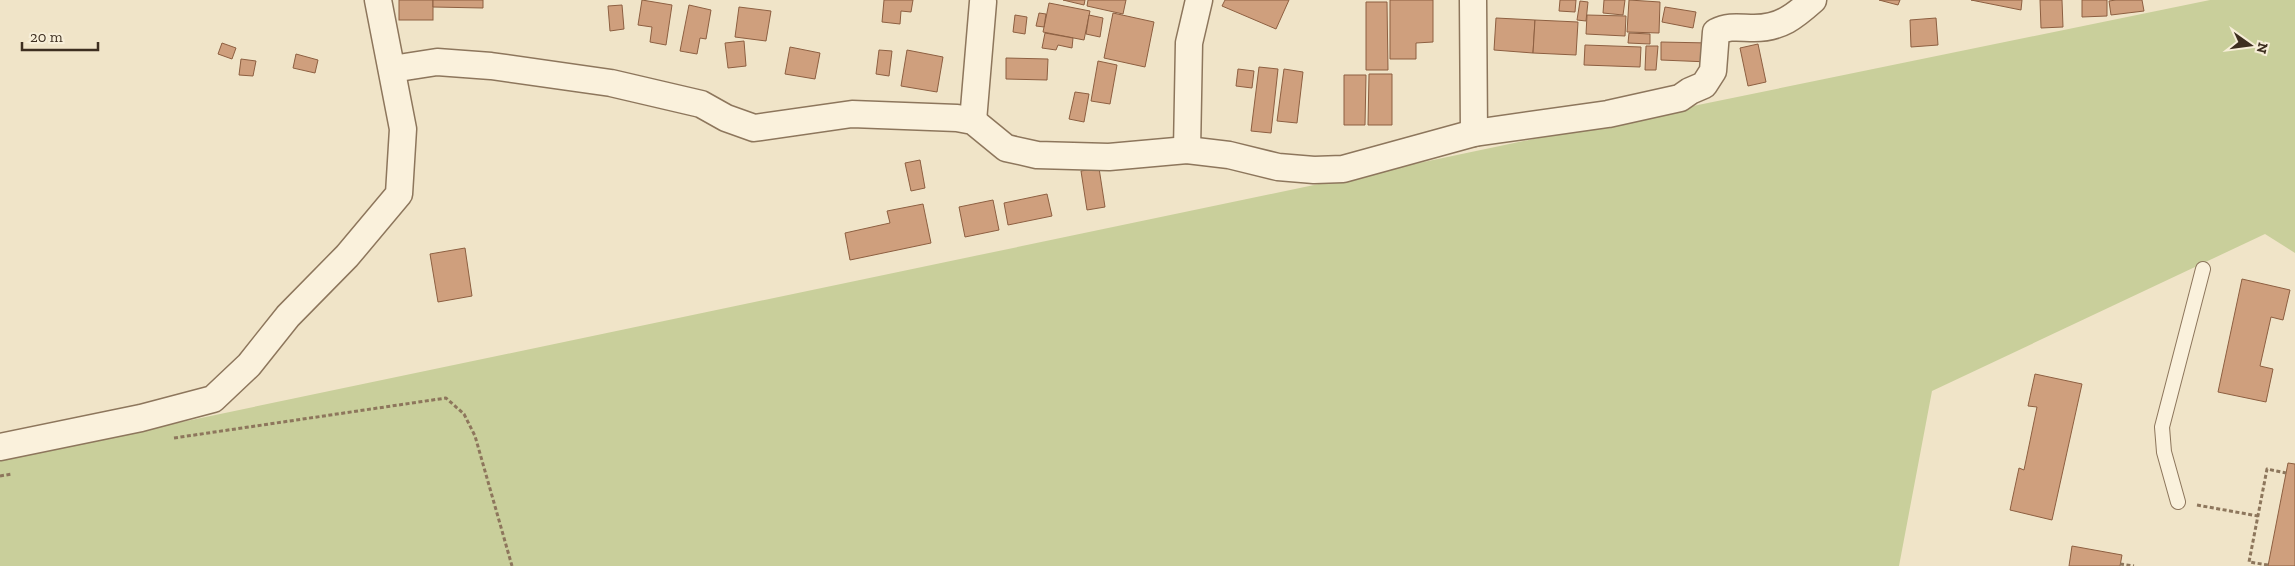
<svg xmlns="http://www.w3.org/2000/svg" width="2295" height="566" font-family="'Zilla Slab',serif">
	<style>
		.green { fill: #c9cf9b }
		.building { fill: #cf9f7d; stroke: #8d5f41 }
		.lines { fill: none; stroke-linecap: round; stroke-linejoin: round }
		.service-casing { stroke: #8d765c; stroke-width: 16 }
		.minor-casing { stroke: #8d765c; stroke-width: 29 }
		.path { stroke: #8d765c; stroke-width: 3; stroke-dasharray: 4 2.5; stroke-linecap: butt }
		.service { stroke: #faf1dc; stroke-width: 14 }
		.minor { stroke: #faf1dc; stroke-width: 26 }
	</style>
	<rect width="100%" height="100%" fill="#f0e4c8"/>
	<polygon class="green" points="2210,0 2295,0 2295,253 2265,234 1932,391 1899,566 0,566 0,460 1605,124"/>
	<g class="building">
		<rect x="399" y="0" width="34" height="20"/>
		<polygon points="433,0 483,0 483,8 433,7"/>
		<polygon points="642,0 672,5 666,45 650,42 652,27 638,25"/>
		<polygon points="884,0 913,0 911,12 901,11 900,24 882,22"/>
		<polygon points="1063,0 1085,0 1084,5"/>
		<polygon points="1088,0 1126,0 1123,14 1087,6"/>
		<polygon points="1225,0 1289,0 1276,29 1222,6"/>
		<polygon points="1390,0 1433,0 1433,42 1416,43 1416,59 1390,59"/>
		<polygon points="1560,0 1576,0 1575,12 1559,11"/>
		<polygon points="1604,0 1625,0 1623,15 1603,13"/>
		<polygon points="1629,0 1660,2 1659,33 1627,32"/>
		<polygon points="1879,0 1900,0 1898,5"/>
		<polygon points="1971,0 2022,0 2021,10"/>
		<polygon points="2040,0 2062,0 2063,27 2041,28"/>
		<polygon points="2082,0 2107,0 2107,16 2082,17"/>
		<polygon points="2116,0 2142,0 2144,11 2111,15 2109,1"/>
		<polygon points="1580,1 1588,2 1586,21 1577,20"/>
		<polygon points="1366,2 1387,2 1388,70 1366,70"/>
		<polygon points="1049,3 1090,11 1084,40 1043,32"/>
		<polygon points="622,5 624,29 610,31 608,6"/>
		<polygon points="689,5 711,10 706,39 700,38 697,54 680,51"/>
		<polygon points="739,7 771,11 766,41 735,37"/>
		<polygon points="1665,7 1696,12 1693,28 1662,22"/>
		<polygon points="1039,13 1046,14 1044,27 1036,26"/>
		<polygon points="1113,13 1154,22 1145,67 1104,58"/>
		<polygon points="1015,15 1027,17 1025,34 1013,32"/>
		<polygon points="1089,15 1103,18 1100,37 1086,34"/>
		<polygon points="1587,15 1626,16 1625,36 1586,34"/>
		<polygon points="1496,18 1535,20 1533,53 1494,50"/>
		<polygon points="1936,18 1938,45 1911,47 1910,20"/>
		<polygon points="1535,20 1578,22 1576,55 1533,53"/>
		<polygon points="1045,33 1073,38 1072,48 1058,45 1056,50 1042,48"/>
		<polygon points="1629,33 1650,34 1650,44 1628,43"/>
		<polygon points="744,41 746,66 728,68 725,43"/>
		<polygon points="1661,42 1709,43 1709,62 1661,60"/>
		<polygon points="222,43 236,48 232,59 218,54"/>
		<polygon points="1758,44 1766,82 1748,86 1740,48"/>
		<polygon points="1585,45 1641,47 1640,67 1584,65"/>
		<polygon points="1646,46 1658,46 1656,70 1645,70"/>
		<polygon points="790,47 820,53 815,79 785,74"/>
		<polygon points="879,50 892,51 889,76 876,74"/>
		<polygon points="907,50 943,57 937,92 901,86"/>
		<polygon points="296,54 318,60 315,73 293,68"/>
		<polygon points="1006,58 1048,59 1047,80 1006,79"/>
		<polygon points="241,59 256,61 253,76 239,75"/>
		<polygon points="1098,61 1117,65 1110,104 1091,101"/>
		<polygon points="1259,67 1278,69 1271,133 1251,131"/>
		<polygon points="1238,69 1254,71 1252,88 1236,86"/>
		<polygon points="1284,69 1303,72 1297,123 1277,121"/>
		<polygon points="1369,74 1392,74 1392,125 1368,125"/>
		<polygon points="1344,75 1366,75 1365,125 1344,125"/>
		<polygon points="1075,92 1089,94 1084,122 1069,119"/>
		<polygon points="920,160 925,188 911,191 905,163"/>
		<polygon points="1099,168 1105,207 1087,210 1081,171"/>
		<polygon points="1047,194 1052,216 1008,225 1004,203"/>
		<polygon points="993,200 999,230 965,237 959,207"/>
		<polygon points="923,204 931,243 850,260 845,233 890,223 887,211"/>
		<polygon points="465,248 472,296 438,302 430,254"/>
		<polygon points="2242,279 2290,290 2283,320 2271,317 2260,366 2273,369 2266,402 2218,392"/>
		<polygon points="2035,374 2082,384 2052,520 2010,510 2019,468 2024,470 2037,407 2028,406"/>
		<polygon points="2288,463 2295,464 2295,566 2268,566"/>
		<polygon points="2072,546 2122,555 2120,566 2069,566"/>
	</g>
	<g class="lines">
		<g class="service-casing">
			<polyline id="service" points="2178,502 2164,452 2162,427 2203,269"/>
		</g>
		<g class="minor-casing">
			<g id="minor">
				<polyline points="1473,0 1474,133"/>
				<path d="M392,69L437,62L491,66L611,83L701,104L726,118L754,128L852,114L957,118L973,121L1006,148L1037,155L1109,157L1187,150L1229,155L1278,167L1314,170L1343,169L1474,133L1608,114L1680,98L1690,91L1704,85L1713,71L1716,32C1729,25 1741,28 1754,28C1781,28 1795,16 1813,0"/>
				<polyline points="973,121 983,2"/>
				<polyline points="1187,150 1189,43 1199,0"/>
				<polyline points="0,447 141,418 213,399 249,365 288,316 347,256 399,194 403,129 378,0"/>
			</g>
		</g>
		<g class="path">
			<polyline points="174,438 446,398 464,414 475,436 512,566"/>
			<polyline points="0,476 12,474"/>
			<polyline points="2197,505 2258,516"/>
			<polyline points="2120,564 2134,566"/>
			<polyline points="2268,565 2249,562 2267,469 2286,473"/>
		</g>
		<use href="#service" class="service"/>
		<use href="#minor" class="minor"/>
	</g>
	<g transform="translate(2250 45) rotate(104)" stroke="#f7eed8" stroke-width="4" paint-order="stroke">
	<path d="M0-4L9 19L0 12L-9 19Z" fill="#3d2e20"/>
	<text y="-8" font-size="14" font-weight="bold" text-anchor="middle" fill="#3d2e20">N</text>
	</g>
	<path d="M22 42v8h76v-8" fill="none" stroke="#3d2e20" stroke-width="2.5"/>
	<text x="30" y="42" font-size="15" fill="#3d2e20" stroke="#f7eed8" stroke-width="4" paint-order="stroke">20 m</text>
</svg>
